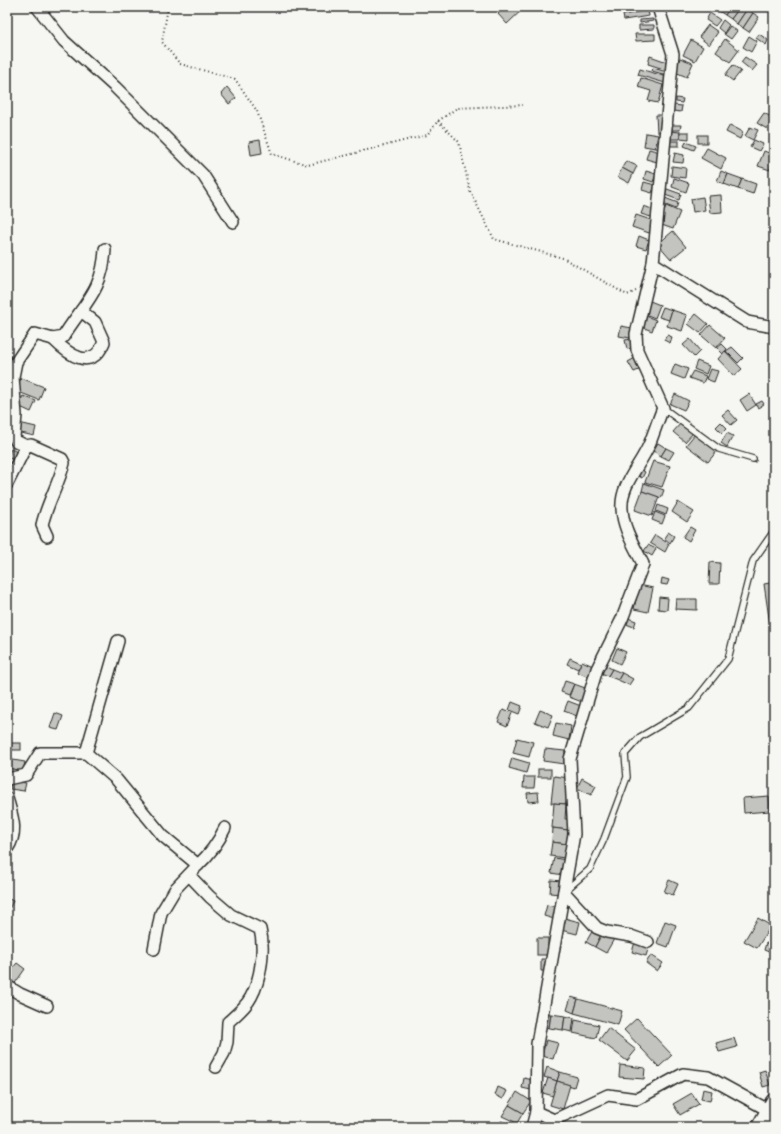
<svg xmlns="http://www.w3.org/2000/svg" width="781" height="1134" font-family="Pangolin,sans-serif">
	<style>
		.building { fill: #c3c3c0; stroke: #2b2b2b }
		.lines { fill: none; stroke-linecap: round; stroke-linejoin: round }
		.lane-casing { stroke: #2b2b2b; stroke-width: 8 }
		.street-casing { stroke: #2b2b2b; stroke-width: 14 }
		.secondary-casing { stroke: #2b2b2b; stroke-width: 19 }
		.path { stroke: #2b2b2b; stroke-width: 2; stroke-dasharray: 1 3; stroke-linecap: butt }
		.lane { stroke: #f6f6f2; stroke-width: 5.5 }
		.street { stroke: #f6f6f2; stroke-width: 11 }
		.secondary { stroke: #f6f6f2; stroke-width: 16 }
	</style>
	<rect width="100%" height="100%" fill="#f6f6f2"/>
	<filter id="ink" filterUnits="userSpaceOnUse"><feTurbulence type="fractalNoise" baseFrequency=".025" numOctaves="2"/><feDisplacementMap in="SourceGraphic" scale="8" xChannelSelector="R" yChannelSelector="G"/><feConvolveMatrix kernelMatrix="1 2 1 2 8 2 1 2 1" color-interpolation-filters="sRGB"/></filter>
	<g filter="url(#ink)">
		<g class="building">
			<polygon points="505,7 525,7 507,24 498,14"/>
			<polygon points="619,7 642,7 643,9 620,13"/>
			<polygon points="713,7 722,7 719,11"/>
			<polygon points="722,7 731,7 725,15 719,11"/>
			<polygon points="731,7 740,7 731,19 725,15"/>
			<polygon points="740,7 747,9 737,24 731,19"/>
			<polygon points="747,9 753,13 743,28 737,24"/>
			<polygon points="648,10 649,16 624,20 623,15"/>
			<polygon points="710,13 720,20 715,26 706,20"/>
			<polygon points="753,13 759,17 749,32 743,28"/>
			<polygon points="653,19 653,21 640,23 640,20"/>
			<polygon points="723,20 729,25 724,33 718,28"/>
			<polygon points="639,25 654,25 654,29 639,30"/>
			<polygon points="708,25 718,32 709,45 699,37"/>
			<polygon points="730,26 737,31 731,39 724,34"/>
			<polygon points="635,34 655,34 655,40 636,41"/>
			<polygon points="759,34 768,40 766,45 756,38"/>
			<polygon points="749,36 757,41 751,52 743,47"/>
			<polygon points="725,39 739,50 730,62 716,52"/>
			<polygon points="691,40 703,47 695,61 683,55"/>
			<polygon points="650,56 670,63 667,70 648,64"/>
			<polygon points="745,57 757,65 752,71 741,62"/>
			<polygon points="680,58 693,63 687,77 675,72"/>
			<polygon points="733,65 741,71 733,81 725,75"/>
			<polygon points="653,68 667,72 666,75 652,71"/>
			<polygon points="640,69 667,77 665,83 638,75"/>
			<polygon points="641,78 663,85 658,103 648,101 651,91 638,87"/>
			<polygon points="227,87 236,98 229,104 221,94"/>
			<polygon points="676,98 683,99 682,103 676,102"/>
			<polygon points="674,105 682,106 681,112 673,111"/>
			<polygon points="764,113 773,118 767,129 757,123"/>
			<polygon points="656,115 661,115 662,132 657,132"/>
			<polygon points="671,125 681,125 680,130 670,130"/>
			<polygon points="730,125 743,132 740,139 726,132"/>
			<polygon points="750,127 758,130 753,140 745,136"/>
			<polygon points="670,131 680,132 680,139 669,139"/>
			<polygon points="680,132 689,132 689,139 680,138"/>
			<polygon points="646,133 658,135 655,148 644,146"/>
			<rect x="698" y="135" width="9" height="8"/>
			<polygon points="260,140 262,153 251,155 249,142"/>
			<polygon points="754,140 763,144 759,151 750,147"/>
			<polygon points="657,141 663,143 662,149 655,148"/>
			<rect x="670" y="141" width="9" height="5"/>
			<polygon points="686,142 696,146 694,150 684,146"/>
			<polygon points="707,148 726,158 721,169 701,158"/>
			<polygon points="649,149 660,152 657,162 646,159"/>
			<polygon points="764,151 774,155 770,170 758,166"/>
			<polygon points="675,153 684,155 683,163 673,162"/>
			<polygon points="626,161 637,166 633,174 622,168"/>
			<polygon points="672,166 686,168 685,178 671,176"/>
			<polygon points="622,168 633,174 629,183 618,177"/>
			<polygon points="646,171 656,174 653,182 644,179"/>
			<polygon points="721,171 728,174 724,184 717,181"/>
			<polygon points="728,174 742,179 738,189 724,184"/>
			<polygon points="674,178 689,183 686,192 672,187"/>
			<polygon points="742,179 756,184 753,194 738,189"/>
			<polygon points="644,182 655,185 652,193 642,190"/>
			<polygon points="667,189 681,194 679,200 665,195"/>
			<polygon points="721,195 722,212 710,213 708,196"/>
			<polygon points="703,197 705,210 693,212 691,199"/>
			<polygon points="665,198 678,203 676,209 663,204"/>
			<polygon points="644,206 654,210 651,217 641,214"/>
			<polygon points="666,206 680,212 673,229 659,224"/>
			<polygon points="636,215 654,221 649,233 632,227"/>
			<polygon points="673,231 686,247 671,259 658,244"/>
			<polygon points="639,236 649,240 646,249 636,246"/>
			<polygon points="650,301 660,305 655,318 645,314"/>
			<polygon points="663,307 672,310 669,320 659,317"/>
			<polygon points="672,310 687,315 682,331 667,326"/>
			<polygon points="696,314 708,324 700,333 688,324"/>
			<polygon points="646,316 656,320 652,331 642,327"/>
			<polygon points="710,325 725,338 716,348 701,335"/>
			<polygon points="621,326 632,328 630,338 619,336"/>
			<polygon points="667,335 672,337 670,343 664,340"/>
			<polygon points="631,339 632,348 627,349 625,340"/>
			<polygon points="690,339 700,351 694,357 683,345"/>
			<polygon points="722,344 727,349 723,354 717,348"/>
			<polygon points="732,347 743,358 738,363 726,351"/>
			<polygon points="725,351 742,369 734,376 718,359"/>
			<polygon points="635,358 641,369 634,372 628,362"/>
			<polygon points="697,361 709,366 706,374 694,369"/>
			<polygon points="675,364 688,369 684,379 671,374"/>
			<polygon points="710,369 718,371 714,382 706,379"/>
			<polygon points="693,371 706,376 703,383 689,378"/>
			<polygon points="21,378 44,387 39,400 16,391"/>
			<polygon points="675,394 689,401 684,410 670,404"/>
			<polygon points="749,394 756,405 747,411 740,400"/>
			<polygon points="23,396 36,401 31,412 18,406"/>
			<polygon points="762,401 764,404 758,408 756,404"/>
			<polygon points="728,410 737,420 731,425 722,415"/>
			<polygon points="721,422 727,428 722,433 716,427"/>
			<polygon points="19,423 36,427 34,436 17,432"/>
			<polygon points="681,423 693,433 685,442 673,432"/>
			<polygon points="727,433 733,436 727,447 721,443"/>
			<polygon points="695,434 717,451 708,462 686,445"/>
			<polygon points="658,443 666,448 661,456 653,451"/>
			<polygon points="666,448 674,452 669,460 661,456"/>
			<polygon points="11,449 19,453 16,461 7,457"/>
			<polygon points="7,461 13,464 9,471 7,470"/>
			<polygon points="653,461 670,466 662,487 645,482"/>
			<polygon points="638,468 645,472 642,478 635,474"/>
			<polygon points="644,483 664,490 661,498 642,491"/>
			<polygon points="642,491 659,497 652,516 635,510"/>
			<polygon points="678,502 694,512 687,522 672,512"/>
			<polygon points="658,505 668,509 666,515 656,511"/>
			<polygon points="655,512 665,516 662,524 652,520"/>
			<polygon points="690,527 695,530 689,541 683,537"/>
			<polygon points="668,532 674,536 670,543 664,538"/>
			<polygon points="655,535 669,544 665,552 650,543"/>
			<polygon points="648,545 656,549 652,556 644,551"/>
			<polygon points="710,562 720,563 719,584 709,584"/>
			<polygon points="774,571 774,587 772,572"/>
			<polygon points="662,578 669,580 667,585 661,584"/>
			<polygon points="770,583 774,607 774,624 770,625 764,584"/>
			<polygon points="639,585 653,588 648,612 634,609"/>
			<polygon points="659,597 668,598 667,610 658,609"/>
			<polygon points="676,599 697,599 697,610 675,609"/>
			<polygon points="628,618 636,621 634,627 626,624"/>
			<polygon points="617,648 626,652 620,664 612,660"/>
			<polygon points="570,658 581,663 578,669 567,664"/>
			<polygon points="582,661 593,666 589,677 577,672"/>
			<polygon points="603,664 612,669 608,676 599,672"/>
			<polygon points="612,669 622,673 618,680 608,676"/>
			<polygon points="622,673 633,679 629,685 618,680"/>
			<polygon points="565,681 574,684 569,695 561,692"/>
			<polygon points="574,684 588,689 582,702 569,697"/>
			<polygon points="568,701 581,706 577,716 564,711"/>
			<polygon points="512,702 522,706 519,714 509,710"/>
			<polygon points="503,710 512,713 507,726 498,722"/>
			<polygon points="540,710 553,715 548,727 535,722"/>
			<polygon points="55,713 63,716 58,730 50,728"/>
			<polygon points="556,723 571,726 569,740 553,736"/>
			<polygon points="517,738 533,742 529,757 513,753"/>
			<rect x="11" y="743" width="10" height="7"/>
			<polygon points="545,749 565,751 564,764 543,761"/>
			<polygon points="512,758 529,763 526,773 509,768"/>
			<polygon points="7,759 25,762 23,771 7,768"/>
			<rect x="538" y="769" width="13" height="8"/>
			<polygon points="554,776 569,778 566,804 551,803"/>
			<polygon points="524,777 535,777 534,788 523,788"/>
			<polygon points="582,778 596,786 591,795 577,788"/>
			<polygon points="11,781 26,783 24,791 10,789"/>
			<polygon points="538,792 539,801 528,802 527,793"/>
			<polygon points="769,796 770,811 744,813 743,798"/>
			<polygon points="554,803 566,804 565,819 570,819 568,830 552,828"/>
			<polygon points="553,828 568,830 567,844 552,842"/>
			<polygon points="552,842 567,844 565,858 550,856"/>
			<polygon points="554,858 566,860 563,875 551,873"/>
			<polygon points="551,880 562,881 560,894 550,893"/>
			<polygon points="669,880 678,884 673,895 664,892"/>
			<polygon points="7,898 13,901 8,911 7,911"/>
			<polygon points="547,905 557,907 554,919 544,916"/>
			<polygon points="564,918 580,922 577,934 561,930"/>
			<polygon points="758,918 771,926 757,948 744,941"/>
			<polygon points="665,921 676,925 668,947 657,943"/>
			<polygon points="594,928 602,933 595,947 586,942"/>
			<polygon points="602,933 614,939 606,953 595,947"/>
			<polygon points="774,937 774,948 771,947"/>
			<rect x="537" y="938" width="11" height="17"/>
			<polygon points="635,942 649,946 646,956 632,952"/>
			<polygon points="766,943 772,945 769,952 764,950"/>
			<polygon points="651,955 663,963 657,971 646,963"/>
			<polygon points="541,959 548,959 547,971 541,971"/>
			<polygon points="17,963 25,969 13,986 7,981 7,968 10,971"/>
			<polygon points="571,997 578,999 574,1013 567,1010"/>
			<polygon points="578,999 622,1011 618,1025 574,1013"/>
			<polygon points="545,1013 551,1014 549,1028 542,1026"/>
			<polygon points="551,1014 565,1016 563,1030 549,1028"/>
			<polygon points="565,1016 574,1018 572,1032 563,1030"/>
			<polygon points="637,1018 672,1055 659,1067 624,1030"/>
			<polygon points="575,1020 599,1025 596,1038 573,1033"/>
			<polygon points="608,1028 636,1050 627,1061 599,1040"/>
			<polygon points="734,1038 737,1047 719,1052 716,1043"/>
			<polygon points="546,1040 558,1043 553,1059 542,1056"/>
			<polygon points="620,1065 645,1068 644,1079 619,1077"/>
			<polygon points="547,1067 560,1072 557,1081 544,1077"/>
			<polygon points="765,1070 770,1085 763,1087 759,1072"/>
			<polygon points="560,1072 577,1077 574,1087 557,1081"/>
			<polygon points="524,1078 533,1080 531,1090 522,1088"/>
			<polygon points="548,1078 557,1081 553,1096 543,1093"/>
			<polygon points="557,1081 570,1085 563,1109 550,1105"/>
			<polygon points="498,1087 507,1091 503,1099 495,1095"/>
			<polygon points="703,1089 712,1091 710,1101 701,1099"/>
			<polygon points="517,1092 531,1101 523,1113 509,1105"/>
			<polygon points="692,1093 699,1104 680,1115 673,1104"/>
			<polygon points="509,1105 523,1113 517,1123 502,1116"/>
			<polygon points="501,1121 517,1127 499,1127"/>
		</g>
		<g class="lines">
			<g class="lane-casing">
				<g id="lane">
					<polyline points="663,408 719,449 753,459"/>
					<polyline points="566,890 590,869 604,839 627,777 625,754 640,737 689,708 728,659 753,561 774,531"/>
				</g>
			</g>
			<g class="street-casing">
				<g id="street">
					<polyline points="37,7 64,41 115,87 203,175 233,222"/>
					<polyline points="658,7 673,54 653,263 747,322 774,327"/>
					<path d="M53,339C68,354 92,373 104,342L95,322L81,311"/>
					<path d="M26,446L16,441L14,437L16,415L13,377L16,362L35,334L53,339L63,337C84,303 103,291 105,249"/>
					<path d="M7,484L26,446L31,445L62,459L64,463C59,484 47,503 42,525L47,536"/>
					<polyline points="118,641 86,753 116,779 163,836 198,865 176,888 161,913 154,949"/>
					<polyline points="7,779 26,775 40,753 86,753"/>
					<path d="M7,798C12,816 19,832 7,849"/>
					<path d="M198,865C210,854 218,843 225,828"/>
					<path d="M189,875L210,897L231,915L260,929C265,949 261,979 251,997C246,1007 236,1015 228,1022L227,1042L224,1053L216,1067"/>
					<polyline points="564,892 597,928 607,932 631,936 648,942"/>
					<polyline points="7,986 20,994 47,1006"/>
					<path d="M536,1112L537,1044L574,834L570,759L597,669L622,619L643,564C635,547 623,529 622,509C620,485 640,466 649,445C654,433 658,420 663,408L637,350L636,334L653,263"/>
					<polyline points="532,1127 536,1112 554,1120 608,1095 637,1099 683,1074 708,1077 768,1110"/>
				</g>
			</g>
			<g class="secondary-casing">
				<polyline id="secondary" points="760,1127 774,1102"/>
			</g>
			<g class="path">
				<polyline points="168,7 162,42 180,64 235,79 257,111 272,154 308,165 427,135 438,121 457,108 523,105"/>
				<polyline points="438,121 459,142 470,191 494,239 563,258 627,295 636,291"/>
			</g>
			<use href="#lane" class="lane"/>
			<use href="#street" class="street"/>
			<use href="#secondary" class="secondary"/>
		</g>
	</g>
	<rect width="781" height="1134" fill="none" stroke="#f6f6f2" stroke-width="24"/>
	<rect x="12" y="12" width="757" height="1110" fill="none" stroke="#2b2b2b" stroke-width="1.5" filter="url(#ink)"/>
</svg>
